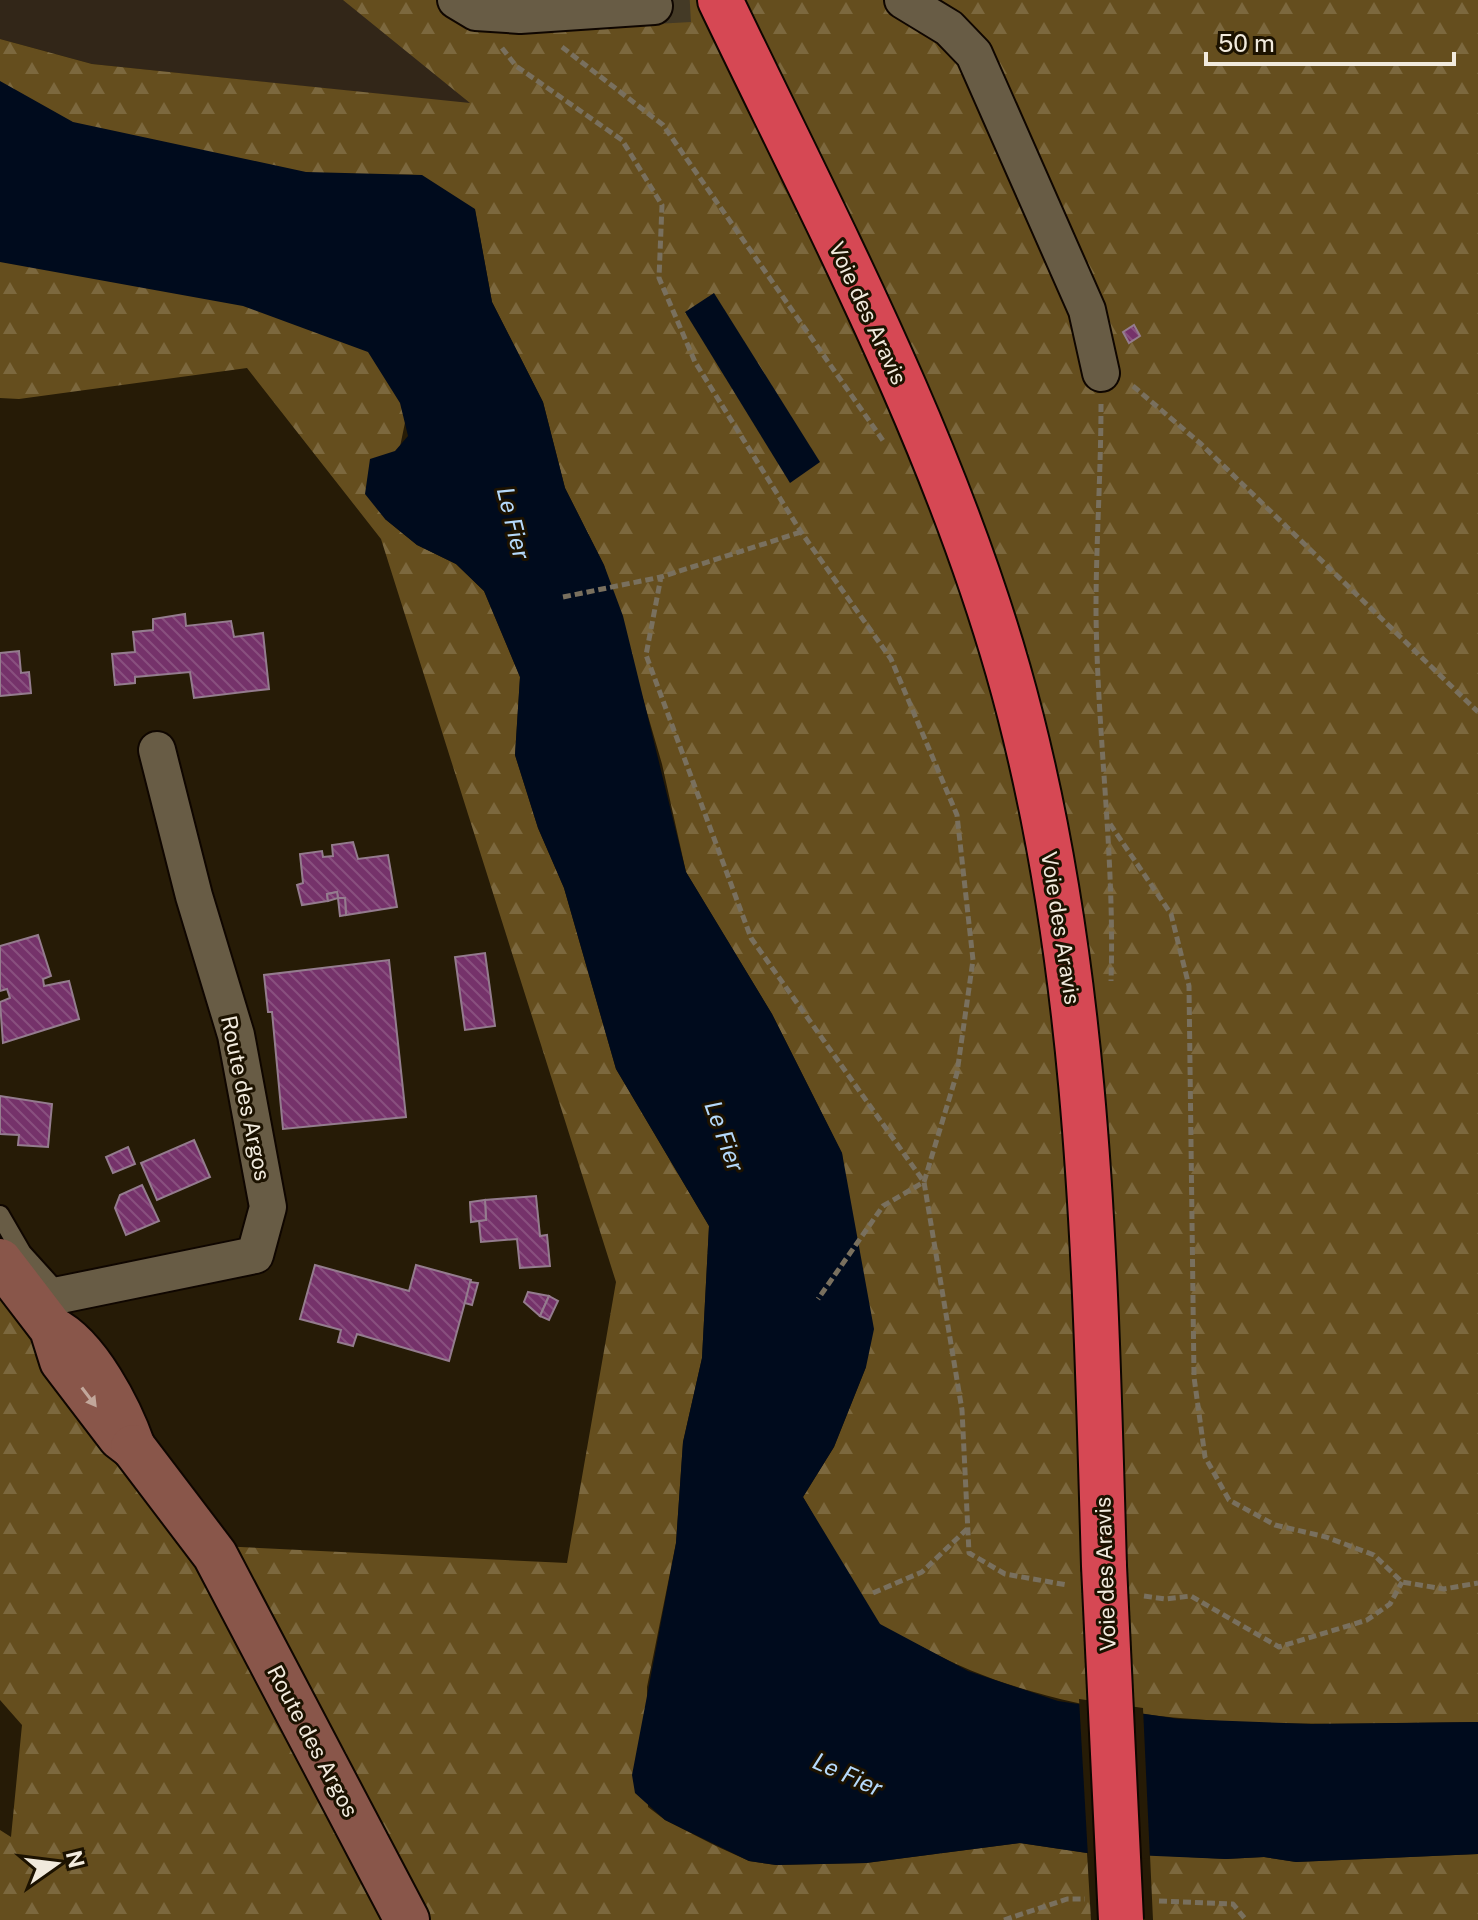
<svg xmlns="http://www.w3.org/2000/svg" width="1478" height="1920" font-family="'Public Sans',sans-serif">
	<style>
		.industrial { fill: #322618 }
		.forest { fill: url(#forest-firs) }
		.water { fill: #000b1d }
		.pier { fill: #261b06 }
		.building { fill: url(#building-back-hatch); stroke: #947c8e; stroke-width: 2 }
		.lines { fill: none; stroke-linecap: round; stroke-linejoin: round }
		.street-tunnel { stroke: #443a26; stroke-width: 36; stroke-dasharray: 36 18; stroke-linecap: butt }
		.lane-casing { stroke: #0f0600; stroke-width: 22 }
		.street-casing { stroke: #0f0600; stroke-width: 40 }
		.secondary-casing { stroke: #0f0600; stroke-width: 48 }
		.highway-casing { stroke: #0f0600; stroke-width: 48 }
		.path { stroke: #79705e; stroke-width: 5; stroke-dasharray: 8 4; stroke-linecap: butt }
		.lane { stroke: #685c45; stroke-width: 18 }
		.street { stroke: #685c45; stroke-width: 36 }
		.secondary { stroke: #89564a; stroke-width: 44 }
		.highway { stroke: #d64854; stroke-width: 44 }
		.highway-bridge-casing { stroke: #0f0600; stroke-width: 48; stroke-linecap: butt }
		.highway-bridge { stroke: #d64854; stroke-width: 44 }
		.oneway { fill: #c2a79b }
		.labels { text-anchor: middle; dominant-baseline: central; stroke-width: 6; stroke-linejoin: round; paint-order: stroke }
		.street-label { font-size: 22px; fill: #f1eadd; stroke: #1c1200 }
		.water-label { font-size: 24px; font-style: italic; fill: #b5d9fa; stroke: #1c1200 }
	</style>
	<defs>
		<pattern id="forest-firs" width="22" height="20" patternUnits="userSpaceOnUse" patternTransform="scale(2)"><rect width="22" height="20" fill="#654e1e"/><path d="M5 1l3.5 6h-7zM16 11l3.5 6h-7z" fill="#7c683e"/></pattern>
		<pattern id="building-back-hatch" width="6" height="6" patternUnits="userSpaceOnUse" patternTransform="scale(2)"><rect width="6" height="6" fill="#75326a"/><path d="M-1 5l2 2M0 0l6 6M5-1l2 2" fill="none" stroke="#89507f"/></pattern>
	</defs>
	<rect width="100%" height="100%" fill="#261b06"/>
	<polygon class="industrial" points="0,0 568,0 472,104 92,64 0,39"/>
	<g class="forest">
		<path d="M343,0H1478V1722C1297,1724 1089,1737 926,1649C912,1641 888,1634 878,1622C852,1590 825,1534 803,1497L834,1447L866,1367L842,1153L772,1014L686,872L662,764L604,565L565,488L543,402L492,302L475,210L452,196L385,519L417,545L456,564L484,591L520,677L515,755L538,828L564,888L616,1069L709,1226L702,1358L683,1442L676,1543L647,1687L648,1807L665,1820L716,1846L749,1861L776,1865L866,1863L1020,1843L1087,1853L1091,1920H0V1830L11,1837L22,1725L0,1700V1297L177,1544L567,1563L616,1282L381,539L247,368L19,399L0,398V39L92,64L470,103Z"/>
		<polygon points="1478,1854 1478,1920 1153,1920 1150,1855 1226,1859 1264,1857 1296,1862"/>
	</g>
	<g class="water">
		<polygon points="0,81 73,122 306,172 422,175 475,209 492,302 543,402 565,488 604,565 623,616 686,872 772,1014 842,1153 874,1329 866,1367 834,1447 803,1497 880,1624 968,1671 1058,1701 1179,1719 1311,1724 1478,1722 1478,1854 1296,1862 1264,1857 1226,1859 1087,1853 1020,1843 866,1863 776,1865 749,1861 665,1820 635,1793 632,1775 676,1543 683,1442 702,1358 709,1226 616,1069 564,888 538,828 515,755 520,677 484,591 456,564 417,545 385,519 365,494 370,459 395,451 408,436 400,403 368,352 243,306 0,262"/>
		<polygon points="714,293 820,462 790,483 685,312"/>
	</g>
	<polygon class="pier" points="1079,1699 1143,1708 1150,1859 1088,1857"/>
	<g class="building">
		<polygon points="1134,325 1140,336 1129,343 1123,332"/>
		<polygon points="185,614 186,626 231,621 234,637 263,633 269,689 194,698 190,672 135,677 135,683 115,685 112,654 135,652 133,632 153,630 153,619"/>
		<polygon points="19,651 21,673 29,672 31,693 0,696 0,653"/>
		<polygon points="353,842 358,859 388,855 397,907 346,915 345,898 338,898 337,892 327,894 328,901 302,905 297,885 303,883 300,854 322,851 323,857 333,856 332,845"/>
		<polygon points="337,892 338,898 328,901 327,894"/>
		<polygon points="338,898 345,898 346,915 340,916"/>
		<polygon points="38,935 51,976 43,979 44,986 69,981 79,1019 3,1043 0,1002 10,998 7,989 0,991 0,946"/>
		<polygon points="485,953 495,1026 465,1030 455,957"/>
		<polygon points="389,960 406,1117 283,1129 272,1012 268,1012 264,975"/>
		<polygon points="0,1096 52,1104 48,1147 18,1145 19,1135 0,1134"/>
		<polygon points="194,1140 210,1177 157,1200 141,1163"/>
		<polygon points="128,1147 135,1164 113,1173 106,1157"/>
		<polygon points="142,1185 159,1221 126,1235 115,1208 120,1195"/>
		<polygon points="536,1196 540,1236 547,1235 550,1266 520,1268 517,1239 481,1242 479,1221 486,1220 485,1200"/>
		<polygon points="485,1200 486,1220 471,1222 470,1202"/>
		<polygon points="315,1265 409,1291 416,1265 471,1280 449,1361 357,1334 353,1346 338,1342 341,1330 300,1319"/>
		<polygon points="470,1282 478,1283 472,1305 465,1303"/>
		<polygon points="528,1292 549,1296 540,1316 524,1302"/>
		<polygon points="549,1296 558,1301 549,1320 540,1316"/>
	</g>
	<g class="lines">
		<polyline class="street-tunnel" points="654,6 761,0"/>
		<g class="lane-casing">
			<polyline id="lane" points="0,1215 22,1253 60,1295"/>
		</g>
		<g class="street-casing">
			<g id="street">
				<polyline points="456,0 476,12 520,15 654,6"/>
				<polyline points="903,0 949,28 974,54 1087,310 1101,373"/>
				<polyline points="60,1295 255,1255 268,1207 236,1035 194,896 157,750"/>
			</g>
		</g>
		<g class="secondary-casing">
			<g id="secondary">
				<path d="M0,1261L52,1329L62,1361L120,1437L133,1447C120,1410 88,1347 52,1329"/>
				<polyline points="133,1447 215,1555 407,1920"/>
			</g>
		</g>
		<g class="highway-casing">
			<path id="highway" d="M720,0C825,219 941,436 1008,670C1091,960 1095,1266 1104,1566"/>
		</g>
		<g class="path">
			<polyline points="562,47 663,125 884,442"/>
			<polyline points="502,48 516,66 622,140 662,205 659,278 695,362 801,532 891,659 957,815 973,960 957,1073 924,1182 883,1206 818,1299"/>
			<polyline points="1133,386 1201,444 1478,712"/>
			<path d="M1101,404C1101,473 1096,542 1096,610C1097,734 1115,857 1111,981"/>
			<polyline points="801,532 661,577 646,655 751,938 924,1182 962,1410 969,1553 1005,1574 1067,1585"/>
			<polyline points="563,597 661,577"/>
			<polyline points="1110,824 1171,914 1189,986 1194,1377 1205,1457 1229,1500 1275,1525 1326,1537 1374,1555 1402,1582 1444,1589 1478,1583"/>
			<polyline points="873,1593 922,1572 967,1529"/>
			<polyline points="1144,1596 1165,1599 1191,1596 1279,1647 1367,1620 1390,1604 1402,1582"/>
			<polyline points="1159,1901 1233,1904 1246,1920"/>
			<polyline points="1004,1920 1067,1899 1085,1899"/>
		</g>
		<use href="#lane" class="lane"/>
		<use href="#street" class="street"/>
		<use href="#secondary" class="secondary"/>
		<use href="#highway" class="highway"/>
		<g class="highway-bridge-casing">
			<polyline id="highway-bridge" points="1104,1566 1121,1920"/>
		</g>
		<use href="#highway-bridge" class="highway-bridge"/>
	</g>
	<defs><path id="oneway-solid" d="M-6-.8H1V-3.2L6.5 0L1 3.2V.8H-6Z" transform="scale(2)"/></defs>
	<use class="oneway" href="#oneway-solid" transform="translate(89 1397) rotate(53)"/>
	<g class="labels">
		<g class="street-label">
			<text transform="translate(868 313) rotate(65)">Voie des Aravis</text>
			<text transform="translate(1061 928) rotate(81)">Voie des Aravis</text>
			<text transform="translate(246 1098) rotate(78)">Route des Argos</text>
			<text transform="translate(1105 1574) rotate(-92)">Voie des Aravis</text>
			<text transform="translate(313 1741) rotate(62)">Route des Argos</text>
		</g>
		<g class="water-label">
			<text transform="translate(514 523) rotate(76)">Le Fier</text>
			<text transform="translate(725 1136) rotate(70)">Le Fier</text>
			<text transform="translate(848 1774) rotate(24)">Le Fier</text>
		</g>
	</g>
	<g transform="translate(56 1864) rotate(76)" stroke="#1c1200" stroke-width="6" paint-order="stroke">
	<path d="M0-6L14 30L0 20L-14 30Z" fill="#f1eadd"/>
	<text y="-12" font-size="22" font-weight="bold" text-anchor="middle" fill="#f1eadd">N</text>
	</g>
	<path d="M1206 52v12h248v-12" fill="none" stroke="#f1eadd" stroke-width="4"/>
	<text x="1218" y="52" font-size="24" fill="#f1eadd" stroke="#1c1200" stroke-width="6" paint-order="stroke">50 m</text>
</svg>
